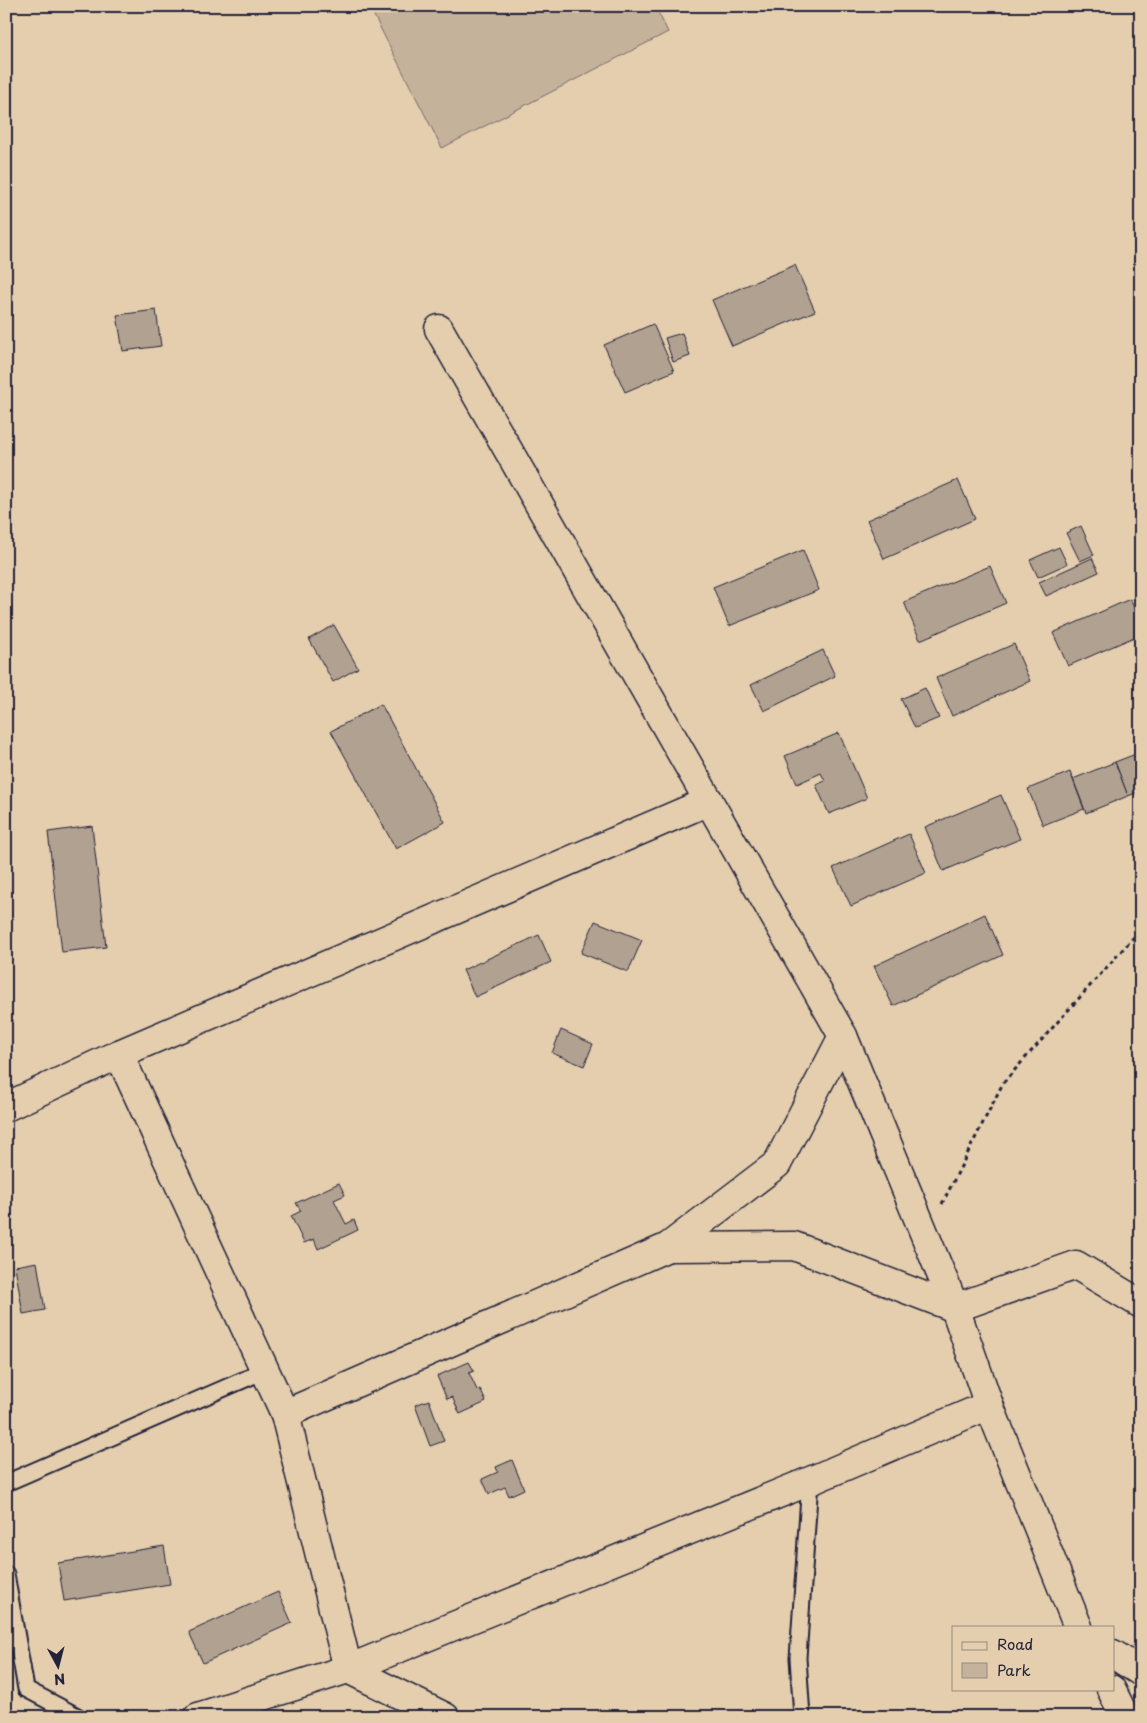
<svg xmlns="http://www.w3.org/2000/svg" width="1147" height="1723" font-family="'Playpen Sans',sans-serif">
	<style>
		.green { fill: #c5b29b; stroke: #746a6b }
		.building { fill: #b1a190; stroke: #22223b }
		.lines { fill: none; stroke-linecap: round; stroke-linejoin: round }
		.lane-casing { stroke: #22223b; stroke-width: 19 }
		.street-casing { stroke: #22223b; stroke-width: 31 }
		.path { stroke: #22223b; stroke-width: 3; stroke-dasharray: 4 4; stroke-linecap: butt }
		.lane { stroke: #e4ceae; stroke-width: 15 }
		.street { stroke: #e4ceae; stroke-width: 28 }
	</style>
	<rect width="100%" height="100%" fill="#e4ceae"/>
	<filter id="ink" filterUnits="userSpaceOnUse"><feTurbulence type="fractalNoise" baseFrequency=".02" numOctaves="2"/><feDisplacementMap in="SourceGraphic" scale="10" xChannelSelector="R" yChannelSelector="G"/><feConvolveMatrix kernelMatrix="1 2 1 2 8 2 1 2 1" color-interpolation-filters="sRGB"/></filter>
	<g filter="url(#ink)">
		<polygon class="green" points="369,6 655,6 668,32 442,148"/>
		<g class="building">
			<polygon points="795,265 815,311 732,346 712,300"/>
			<polygon points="156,310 161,346 123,351 117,315"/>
			<polygon points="653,324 674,371 625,392 604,345"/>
			<polygon points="682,333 690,356 673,362 665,338"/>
			<polygon points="958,480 975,519 884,559 867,520"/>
			<polygon points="1081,526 1094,555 1080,561 1066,533"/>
			<polygon points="1059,547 1067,564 1038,577 1030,560"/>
			<polygon points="803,550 819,590 729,626 713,587"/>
			<polygon points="1092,558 1099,572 1046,596 1039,582"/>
			<polygon points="990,566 1006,603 920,640 904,602"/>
			<polygon points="1130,599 1141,622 1141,634 1068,666 1053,633"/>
			<polygon points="334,625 358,668 333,682 309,639"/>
			<polygon points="1014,644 1030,681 952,716 936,678"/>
			<polygon points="823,650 835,676 764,711 751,685"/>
			<polygon points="925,688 939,718 915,728 901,699"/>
			<polygon points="381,704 445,822 396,849 331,731"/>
			<polygon points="839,733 867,798 829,814 816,785 825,781 821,773 797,784 785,756"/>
			<polygon points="1141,752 1141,791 1128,796 1115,762"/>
			<polygon points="1115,762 1128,796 1086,813 1073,779"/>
			<polygon points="1070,772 1084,809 1043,825 1028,789"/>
			<polygon points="1001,795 1020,839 943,871 925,827"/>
			<polygon points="92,826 106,947 62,952 48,832"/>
			<polygon points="909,834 926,873 851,906 833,868"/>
			<polygon points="985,914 1003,955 893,1006 874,966"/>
			<polygon points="595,921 642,940 628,972 581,953"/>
			<polygon points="539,935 551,962 475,997 463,970"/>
			<polygon points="561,1030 593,1044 584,1066 552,1053"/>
			<polygon points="339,1183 345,1195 334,1200 346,1224 354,1220 358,1230 318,1249 314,1239 304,1243 291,1216 301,1211 296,1203"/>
			<polygon points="37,1262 45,1310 23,1314 15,1266"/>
			<polygon points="469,1362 474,1371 469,1373 477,1390 480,1389 486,1402 460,1414 452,1397 447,1399 437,1376"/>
			<polygon points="429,1400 444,1441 430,1446 415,1405"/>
			<polygon points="512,1460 524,1489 509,1496 505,1487 489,1494 482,1479 498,1472 496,1467"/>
			<polygon points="164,1546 170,1584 64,1601 58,1563"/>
			<polygon points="278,1592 292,1623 203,1663 189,1632"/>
		</g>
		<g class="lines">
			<g class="lane-casing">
				<g id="lane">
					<polyline points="6,1483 264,1371"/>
					<polyline points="6,1574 26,1689 79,1717"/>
					<polyline points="802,1717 798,1658 810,1481"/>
				</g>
			</g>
			<g class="street-casing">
				<g id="street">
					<polyline points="439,329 843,1036 955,1308 989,1405 1078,1627"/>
					<polyline points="119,1054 285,1414 348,1669 445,1717"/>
					<polyline points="6,1107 119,1054 709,801"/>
					<polyline points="668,1247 794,1246 955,1308 1076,1265 1141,1304"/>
					<polyline points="285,1414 668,1247 777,1164 843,1036"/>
					<polyline points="1113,1654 1141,1672"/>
					<polyline points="1111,1689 1125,1717"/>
					<polyline points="198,1717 348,1669 810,1481 989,1405"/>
				</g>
			</g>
			<polyline class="path" points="942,1204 1003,1083 1141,929"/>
			<use href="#lane" class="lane"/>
			<use href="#street" class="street"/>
		</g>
	</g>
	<rect width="1147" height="1723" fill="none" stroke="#e4ceae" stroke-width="25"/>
	<rect x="12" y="12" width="1122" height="1698" fill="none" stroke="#22223b" stroke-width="2" filter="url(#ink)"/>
	<rect x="952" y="1626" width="162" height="65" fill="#e4ceae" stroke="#968980"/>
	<rect x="962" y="1642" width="25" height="8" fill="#e4ceae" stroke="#968980"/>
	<text x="997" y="1650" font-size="15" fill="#22223b">Road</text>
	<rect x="962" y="1663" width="25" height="15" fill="#c5b29b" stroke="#968980"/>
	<text x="997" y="1676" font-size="15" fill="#22223b">Park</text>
	<g transform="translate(58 1666) rotate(173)" stroke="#e4ceae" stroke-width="4" paint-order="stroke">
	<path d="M0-4L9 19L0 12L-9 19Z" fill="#22223b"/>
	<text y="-8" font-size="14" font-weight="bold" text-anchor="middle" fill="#22223b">N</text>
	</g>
</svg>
